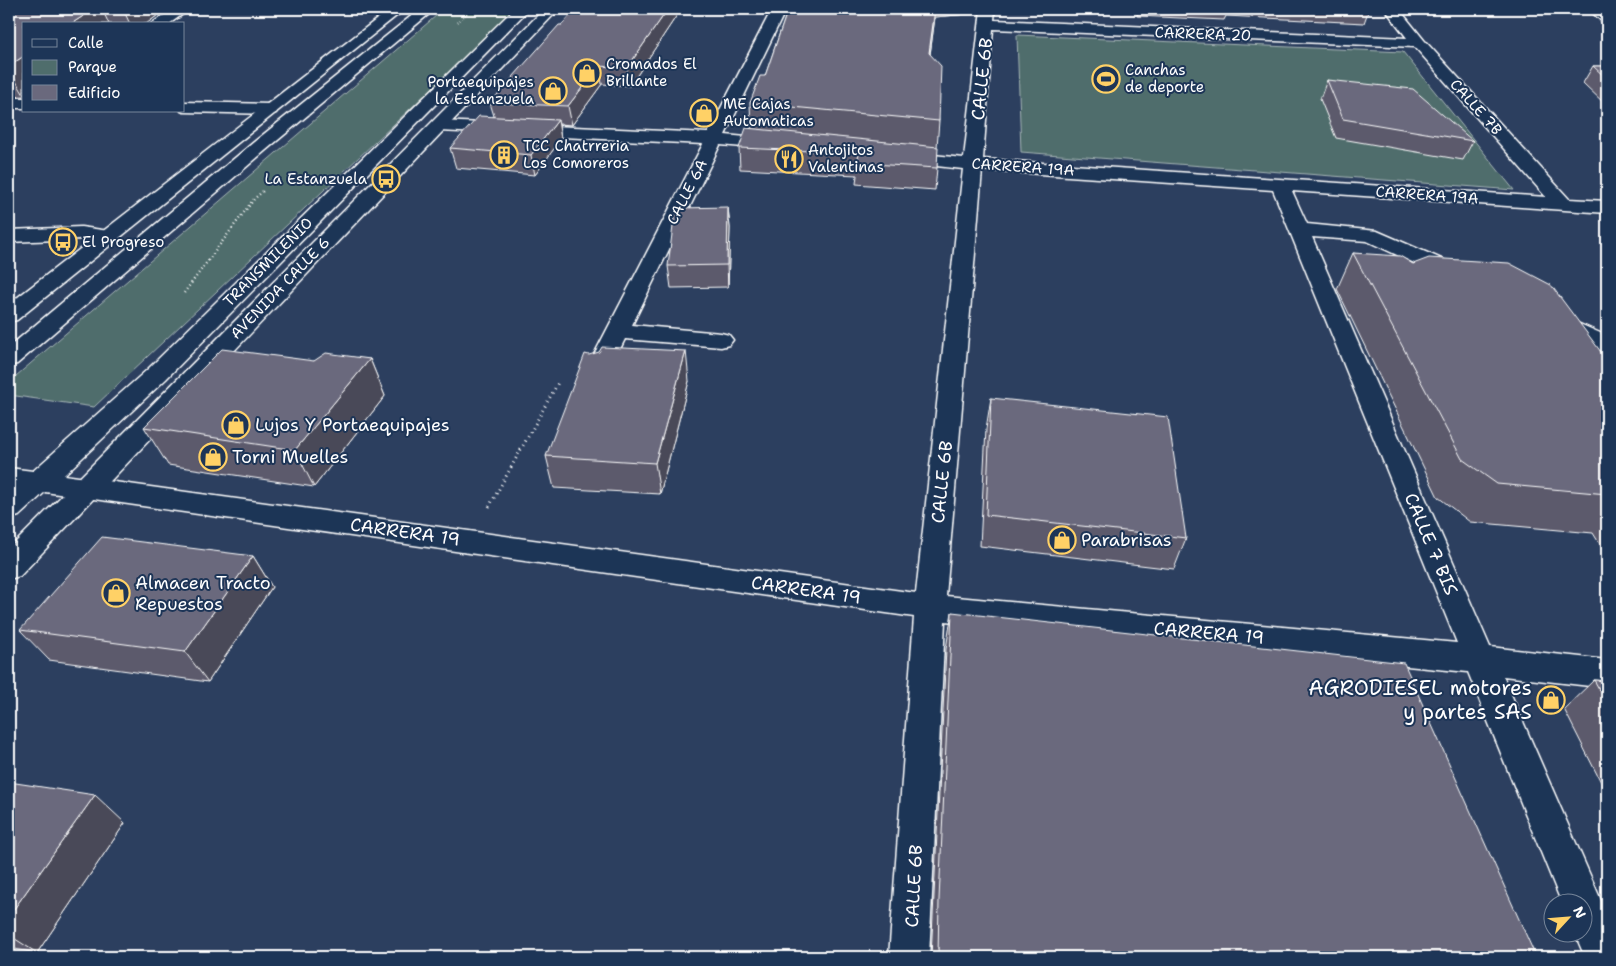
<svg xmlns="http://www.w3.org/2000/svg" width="1616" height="966" font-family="'Shantell Sans',sans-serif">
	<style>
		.green { fill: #4f6d6c; stroke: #a7b6b6 }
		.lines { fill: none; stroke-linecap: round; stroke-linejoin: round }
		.minor-casing { stroke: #fff; stroke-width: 3 }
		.major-casing { stroke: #fff; stroke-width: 3 }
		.path-far2 { stroke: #fff; stroke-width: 2; stroke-dasharray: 0.5 2; stroke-linecap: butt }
		.path-far1 { stroke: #fff; stroke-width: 2.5; stroke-dasharray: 1 3; stroke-linecap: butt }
		.path { stroke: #fff; stroke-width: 3; stroke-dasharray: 1 4; stroke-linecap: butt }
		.minor { fill: #1d3557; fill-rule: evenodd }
		.major { fill: #1d3557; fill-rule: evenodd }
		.wall { fill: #5b5a6c; stroke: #fff }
		.shaded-wall { fill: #4a4a58; stroke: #fff }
		.building { fill: #6a697d; stroke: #fff }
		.labels { text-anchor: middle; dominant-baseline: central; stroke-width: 4; stroke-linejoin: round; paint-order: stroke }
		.far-street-label { font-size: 15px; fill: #fff; stroke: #1d3557 }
		.far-poi-label { font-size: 15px; fill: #fff; stroke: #1d3557; text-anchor: start }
		.street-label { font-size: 18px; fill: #fff; stroke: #1d3557 }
		.poi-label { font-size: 18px; fill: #fff; stroke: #1d3557; text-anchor: start }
		.near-poi-label { font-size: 21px; fill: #fff; stroke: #1d3557; text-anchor: end }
	</style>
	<rect width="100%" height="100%" fill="#2c3f5f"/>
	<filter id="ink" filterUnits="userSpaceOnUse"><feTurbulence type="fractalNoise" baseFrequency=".02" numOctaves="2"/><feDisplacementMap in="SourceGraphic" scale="10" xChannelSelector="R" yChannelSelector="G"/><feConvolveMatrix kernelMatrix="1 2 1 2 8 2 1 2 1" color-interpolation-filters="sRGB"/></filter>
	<g filter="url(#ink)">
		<g class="green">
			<polygon points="444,9 516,9 94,407 9,395 9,382"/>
			<polygon points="1017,35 1403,52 1514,190 1021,152"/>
		</g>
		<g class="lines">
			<g class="minor-casing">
				<g id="minor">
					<polygon points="173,9 190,9 169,24 151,24"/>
					<polygon points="420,9 435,9 266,150 17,364 9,366 9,347 254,142"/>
					<path d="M514,9H529L166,379L64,475L916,593L963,169L901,162L895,161L892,157L895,153L901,152L964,158L981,9H995L994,20L1407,38L1385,9H1399L1424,40L1569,199L1607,201V213L1292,191L1307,224L1377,231L1467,270L1470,275L1467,280L1459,281L1451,280L1367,241L1312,237L1490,647L1607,660V688L1503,676L1607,914V957H1585L1575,934H1584V904H1562L1468,672L945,621L929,957H889L914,617L45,492L19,516L9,519V493L14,488H9V468L33,471L148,369ZM993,29L1415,47L1546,197L983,159ZM982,170L1273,190L1457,643L946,596Z"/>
					<polygon points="772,9 786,9 725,135 778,140 784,141 787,145 784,149 778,150 720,145 632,325 721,333 729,335 733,340 729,345 721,347 625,339 604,381 595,384 586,381 583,376 703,144 439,131 433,130 430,126 433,122 439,121 708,133"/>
					<polygon points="1588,9 1604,9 1607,11 1607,22 1602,21"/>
					<rect x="9" y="98" width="15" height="10"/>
					<polygon points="184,102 270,104 276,105 278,109 276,113 270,114 184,112 181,111 184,111"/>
					<polygon points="81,227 116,232 119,236 116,240 109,242 81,239 9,242 9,230"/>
					<polygon points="1557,314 1607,336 1607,352 1599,350 1549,326 1546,321 1549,316"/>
				</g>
			</g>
			<g class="major-casing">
				<g id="major">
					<polygon points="390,9 405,9 17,320 9,322 9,304"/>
					<polygon points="544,9 559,9 20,576 9,579 9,549"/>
				</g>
			</g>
			<polyline class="path-far2" points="458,22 468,12"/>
			<polyline class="path-far1" points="184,293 254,199 263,191"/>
			<polyline class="path" points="489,507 559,381"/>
			<use href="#minor" class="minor"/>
			<use href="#major" class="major"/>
		</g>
		<g class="wall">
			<polygon points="9,9 166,9 146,24 24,24 24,96 9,97"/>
			<polygon points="576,9 681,9 630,86 602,84 572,125 559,124 561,139 535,175 456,168 450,148 494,116 490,103"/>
			<polygon points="788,9 979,13 935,17 930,55 939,121 937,147 937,168 935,190 856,184 857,175 740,169 739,148 751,129 750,103 765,76"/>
			<polygon points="1138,9 1369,9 1364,23 1226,16 1224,20 1137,16"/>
			<polygon points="1593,66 1607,66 1607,106 1583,83"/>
			<polygon points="1327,80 1473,141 1463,160 1336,138 1320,99"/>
			<polygon points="728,207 730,228 728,287 671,288 668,266"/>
			<polygon points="1353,253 1413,264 1607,360 1607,556 1593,533 1470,522 1438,497 1337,289"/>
			<polygon points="370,359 385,396 314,487 168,465 144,427 314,361"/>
			<polygon points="689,381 660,494 554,488 546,456"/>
			<polygon points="991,398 1186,538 1174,569 980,546 986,429"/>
			<polygon points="253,556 272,587 208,682 49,660 20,630"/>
			<polygon points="952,612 1536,957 931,957 946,649"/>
			<polygon points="1594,680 1607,681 1607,794 1564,709"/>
			<polygon points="9,782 125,823 37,953 9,948"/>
		</g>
		<g class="shaded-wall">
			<polygon points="94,9 102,9 109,24 71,24"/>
			<polygon points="123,9 166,9 146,24 130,24"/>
			<polygon points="668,9 681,9 630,86 627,68"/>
			<polygon points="935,9 980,9 979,13 935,17 926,84 929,53"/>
			<polygon points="997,9 1016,9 997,11"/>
			<polygon points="24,56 24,95 9,69 9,66"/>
			<polygon points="599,66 602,84 572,125 568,106"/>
			<polygon points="558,120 561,139 535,175 531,155"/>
			<polygon points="728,207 730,228 728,287 727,265"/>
			<polygon points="686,351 689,381 660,494 655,463"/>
			<polygon points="370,359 385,396 314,487 295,450"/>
			<polygon points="253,556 272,587 208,682 185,652"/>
			<polygon points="95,795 125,823 37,953 9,935 9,916"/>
		</g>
		<g class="building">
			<polygon points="9,9 94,9 71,24 24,24 24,56 9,66"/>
			<polygon points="576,9 668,9 627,68 599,66 568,106 490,103 559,25 562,25"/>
			<polygon points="788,9 935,9 929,53 941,66 939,121 750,103 760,76 765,76"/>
			<polygon points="1593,66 1607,66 1607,79"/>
			<polygon points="1327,80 1413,89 1473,141 1343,119"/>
			<polygon points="479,116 558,120 531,155 450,148"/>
			<polygon points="746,128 938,147 937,168 857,163 859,153 739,148"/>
			<polygon points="728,207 727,265 668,266 674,218 679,208"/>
			<polygon points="1353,253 1400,256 1413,264 1429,258 1509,263 1551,285 1607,360 1607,494 1497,484 1462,459"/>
			<polygon points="602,347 686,351 655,463 546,456 585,354 589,355 599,352"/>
			<polygon points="222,349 314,361 326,353 370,359 295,450 144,427"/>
			<polygon points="991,398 1168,417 1186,538 986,515"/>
			<polygon points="102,537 253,556 185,652 20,630"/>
			<polygon points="952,612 1404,663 1536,957 938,957 939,900"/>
			<polygon points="1594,680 1607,681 1607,703"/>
			<polygon points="9,782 95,795 9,916"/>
		</g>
	</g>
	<defs>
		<g id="shop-ring" transform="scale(1.4375)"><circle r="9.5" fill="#1d3557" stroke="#ffd166" stroke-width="1.5"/><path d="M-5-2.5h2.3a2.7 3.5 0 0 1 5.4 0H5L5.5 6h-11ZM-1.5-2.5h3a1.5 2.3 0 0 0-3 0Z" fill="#ffd166"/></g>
		<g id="stadium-ring" transform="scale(1.4375)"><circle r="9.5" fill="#1d3557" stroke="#ffd166" stroke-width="1.5"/><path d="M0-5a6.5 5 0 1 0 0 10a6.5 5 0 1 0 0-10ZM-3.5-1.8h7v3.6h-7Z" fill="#ffd166"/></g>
		<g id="building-ring" transform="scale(1.4375)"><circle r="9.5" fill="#1d3557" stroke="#ffd166" stroke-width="1.5"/><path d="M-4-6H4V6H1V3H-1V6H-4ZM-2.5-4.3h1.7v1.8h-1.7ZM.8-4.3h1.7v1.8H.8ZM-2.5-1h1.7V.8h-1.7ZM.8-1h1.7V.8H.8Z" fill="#ffd166"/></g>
		<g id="restaurant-ring" transform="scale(1.4375)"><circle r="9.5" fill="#1d3557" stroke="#ffd166" stroke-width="1.5"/><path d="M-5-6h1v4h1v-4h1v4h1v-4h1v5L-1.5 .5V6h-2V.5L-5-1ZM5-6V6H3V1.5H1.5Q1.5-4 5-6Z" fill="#ffd166"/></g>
		<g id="bus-ring" transform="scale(1.4375)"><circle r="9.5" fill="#1d3557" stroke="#ffd166" stroke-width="1.5"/><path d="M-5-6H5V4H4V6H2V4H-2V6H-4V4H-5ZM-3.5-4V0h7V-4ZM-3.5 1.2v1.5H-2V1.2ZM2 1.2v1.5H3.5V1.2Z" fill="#ffd166"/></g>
	</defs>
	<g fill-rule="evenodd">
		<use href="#shop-ring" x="587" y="73"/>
		<use href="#stadium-ring" x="1106" y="79"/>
		<use href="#shop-ring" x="553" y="91"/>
		<use href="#shop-ring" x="704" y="113"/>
		<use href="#building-ring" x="504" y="155"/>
		<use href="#restaurant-ring" x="789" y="159"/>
		<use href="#bus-ring" x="386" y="179"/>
		<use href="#bus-ring" x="63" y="242"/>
		<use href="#shop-ring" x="236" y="425"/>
		<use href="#shop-ring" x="213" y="457"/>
		<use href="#shop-ring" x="1062" y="540"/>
		<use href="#shop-ring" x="116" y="593"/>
		<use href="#shop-ring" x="1551" y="700"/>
	</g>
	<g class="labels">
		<g class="far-street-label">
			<text transform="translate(1203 34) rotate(2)">CARRERA 20</text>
			<text transform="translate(1476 107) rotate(48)">CALLE 7B</text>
			<text transform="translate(1023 167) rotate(4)">CARRERA 19A</text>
			<text transform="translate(687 192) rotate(-63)">CALLE 6A</text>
			<text transform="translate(1427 195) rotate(4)">CARRERA 19A</text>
			<text transform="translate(268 262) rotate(-45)">TRANSMILENIO</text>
			<text transform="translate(280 288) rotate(-46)">AVENIDA CALLE 6</text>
		</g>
		<g class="far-poi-label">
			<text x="606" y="64">Cromados El<tspan x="606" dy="17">Brillante</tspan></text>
			<text x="1125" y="70">Canchas<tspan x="1125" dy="17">de deporte</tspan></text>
			<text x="534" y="82" text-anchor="end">Portaequipajes<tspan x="534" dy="17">la Estanzuela</tspan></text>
			<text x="723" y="104">ME Cajas<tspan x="723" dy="17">Automaticas</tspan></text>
			<text x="523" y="146">TCC Chatrreria<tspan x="523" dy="17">Los Comoreros</tspan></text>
			<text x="808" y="150">Antojitos<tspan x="808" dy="17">Valentinas</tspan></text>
			<text x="367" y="179" text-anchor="end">La Estanzuela</text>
			<text x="82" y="242">El Progreso</text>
		</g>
		<g class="street-label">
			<text transform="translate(982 79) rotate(-84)">CALLE 6B</text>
			<text transform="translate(942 482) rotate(-84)">CALLE 6B</text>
			<text transform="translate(405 532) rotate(8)">CARRERA 19</text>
			<text transform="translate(1431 544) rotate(67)">CALLE 7 BIS</text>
			<text transform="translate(806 590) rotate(8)">CARRERA 19</text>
			<text transform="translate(1209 633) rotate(5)">CARRERA 19</text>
			<text transform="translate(914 886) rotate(-87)">CALLE 6B</text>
		</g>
		<g class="poi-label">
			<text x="255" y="425">Lujos Y Portaequipajes</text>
			<text x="232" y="457">Torni Muelles</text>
			<text x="1081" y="540">Parabrisas</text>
			<text x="135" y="583">Almacen Tracto<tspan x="135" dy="21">Repuestos</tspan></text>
		</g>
		<g class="near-poi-label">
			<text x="1532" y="688">AGRODIESEL motores<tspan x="1532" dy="24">y partes SAS</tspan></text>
		</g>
	</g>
	<rect width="1616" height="966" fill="none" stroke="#1d3557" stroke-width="30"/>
	<rect x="15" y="15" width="1586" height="936" fill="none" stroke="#fff" stroke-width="2" filter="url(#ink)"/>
	<rect x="22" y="22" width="162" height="90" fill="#1d3557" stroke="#77869a"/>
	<rect x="32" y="39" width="25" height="8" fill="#1d3557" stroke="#77869a"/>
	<text x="68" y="48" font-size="15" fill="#ffffff">Calle</text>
	<rect x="32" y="60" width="25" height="15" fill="#4f6d6c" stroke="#77869a"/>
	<text x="68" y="72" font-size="15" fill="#ffffff">Parque</text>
	<rect x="32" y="85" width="25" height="15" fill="#6a697d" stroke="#77869a"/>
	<text x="68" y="98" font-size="15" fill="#ffffff">Edificio</text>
	<g transform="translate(1568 918) rotate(64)"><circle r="24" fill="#1d3557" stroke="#77869a"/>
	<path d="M0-4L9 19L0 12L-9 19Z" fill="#ffd166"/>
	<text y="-8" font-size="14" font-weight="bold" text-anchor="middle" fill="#ffffff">N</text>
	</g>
</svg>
